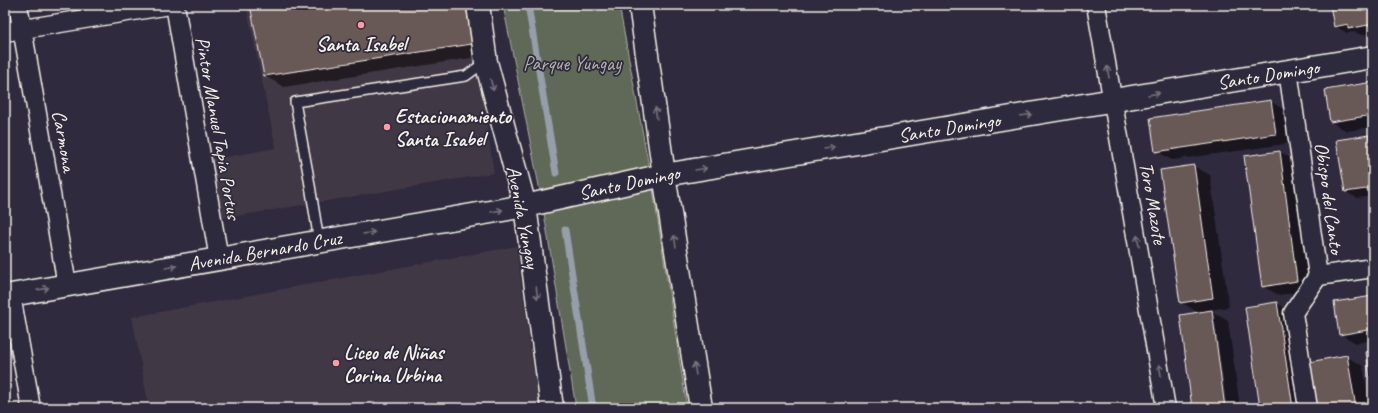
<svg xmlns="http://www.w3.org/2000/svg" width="1378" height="413" font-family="Caveat,sans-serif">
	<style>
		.built { fill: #403844 }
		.green { fill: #606759; stroke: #aaaca0 }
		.shadow { fill: #0007 }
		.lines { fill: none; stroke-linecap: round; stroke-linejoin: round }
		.stream { stroke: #959eaa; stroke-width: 7 }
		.building { fill: #675956; stroke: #f4f1e8 }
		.lane-casing { stroke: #f4f1e8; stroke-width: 12 }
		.street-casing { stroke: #f4f1e8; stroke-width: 21 }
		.secondary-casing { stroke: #f4f1e8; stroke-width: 25 }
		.primary-casing { stroke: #f4f1e8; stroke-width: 25 }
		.lane { stroke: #2f2a3d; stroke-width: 9 }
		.street { stroke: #2f2a3d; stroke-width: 18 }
		.secondary { stroke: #2f2a3d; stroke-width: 22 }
		.primary { stroke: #2f2a3d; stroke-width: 22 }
		.oneway { stroke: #747079 }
		.poi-dot { fill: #ff9aa2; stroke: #2f2a3d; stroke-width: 1.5 }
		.labels { text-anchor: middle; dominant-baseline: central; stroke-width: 3.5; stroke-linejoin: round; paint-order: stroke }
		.poi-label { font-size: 20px; font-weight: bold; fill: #f4f1e8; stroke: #2f2a3d; text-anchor: start }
		.park-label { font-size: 20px; fill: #b1b3a8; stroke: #2f2a3d }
		.street-label { font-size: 20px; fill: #f4f1e8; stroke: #2f2a3d }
	</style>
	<rect width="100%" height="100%" fill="#2f2a3d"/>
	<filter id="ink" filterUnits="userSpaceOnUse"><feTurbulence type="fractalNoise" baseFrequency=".025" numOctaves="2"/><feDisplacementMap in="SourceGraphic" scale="8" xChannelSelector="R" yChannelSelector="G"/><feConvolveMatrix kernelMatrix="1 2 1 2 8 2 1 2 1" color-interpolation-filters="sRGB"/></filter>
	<g filter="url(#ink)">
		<g class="built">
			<polygon points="246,5 469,5 494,173 219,219 208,160 276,148"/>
			<polygon points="516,246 539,408 149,408 132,317"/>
		</g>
		<polygon class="green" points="503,5 619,5 653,189 687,408 576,408 542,201"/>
		<g class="shadow">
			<polygon points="251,5 483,5 491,55 284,87 265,76"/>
			<polygon points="1326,5 1373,5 1373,33 1361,35 1355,32 1347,33 1335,26 1332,8"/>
			<polygon points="1373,83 1373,127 1347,131 1331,122"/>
			<polygon points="1271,102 1287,111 1292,143 1172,160 1156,151"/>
			<polygon points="1369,136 1373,138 1373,196 1357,198 1346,192"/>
			<polygon points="1280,152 1296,161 1313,290 1279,295 1262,286"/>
			<polygon points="1193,166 1210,175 1229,307 1209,310 1228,321 1240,408 1227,408 1215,321 1213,321 1224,408 1193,408 1199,313 1181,302"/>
			<polygon points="1373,297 1373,340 1356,343 1340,334"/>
			<polygon points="1276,303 1296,314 1310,408 1261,408"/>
			<polygon points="1347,357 1363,366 1370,408 1318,408"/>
		</g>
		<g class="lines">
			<g class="stream">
				<polyline points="528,5 556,173"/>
				<polyline points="565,230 593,408"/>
			</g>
		</g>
		<g class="building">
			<polygon points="250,5 466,5 472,44 264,76"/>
			<polygon points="1330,5 1373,5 1373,24 1348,29 1348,24 1334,27"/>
			<polygon points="1373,82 1373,115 1330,122 1325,90"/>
			<polygon points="1271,100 1276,134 1155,152 1150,118"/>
			<polygon points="1369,135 1373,159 1373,188 1345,192 1336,140"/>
			<polygon points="1280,151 1297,281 1262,287 1244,156"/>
			<polygon points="1194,165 1213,298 1180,303 1160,170"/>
			<polygon points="1373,296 1373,329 1339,335 1334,302"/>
			<polygon points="1277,302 1293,408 1260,408 1245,307"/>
			<polygon points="1212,310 1225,408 1192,408 1180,315"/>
			<polygon points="1373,350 1373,401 1366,352"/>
			<polygon points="1347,355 1356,408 1317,408 1309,362"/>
		</g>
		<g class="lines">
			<g class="lane-casing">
				<polyline id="lane" points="319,241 308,173 295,102 466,76 485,62"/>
			</g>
			<g class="street-casing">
				<g id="street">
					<polyline points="18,5 67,285"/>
					<polyline points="175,5 219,259"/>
					<polyline points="1096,5 1166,408"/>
					<polyline points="5,32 170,5"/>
					<polyline points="1288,71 1318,276 1373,268"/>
					<polyline points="11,295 31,408"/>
					<polyline points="1308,408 1293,313 1318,276"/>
				</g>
			</g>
			<g class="secondary-casing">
				<polyline id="secondary" points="5,296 525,206 664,175 1373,57"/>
			</g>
			<g class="primary-casing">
				<g id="primary">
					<polyline points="478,5 486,62 525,206 552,408"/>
					<polyline points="640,5 664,175 701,408"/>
				</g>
			</g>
			<use href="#lane" class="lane"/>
			<use href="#street" class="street"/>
			<use href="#secondary" class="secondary"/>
			<use href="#primary" class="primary"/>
		</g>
		<defs><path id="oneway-shaft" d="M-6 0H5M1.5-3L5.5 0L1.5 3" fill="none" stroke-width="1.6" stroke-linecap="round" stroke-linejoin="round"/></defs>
		<g class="oneway">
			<use href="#oneway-shaft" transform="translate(1108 72) rotate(-100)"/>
			<use href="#oneway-shaft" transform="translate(492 85) rotate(75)"/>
			<use href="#oneway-shaft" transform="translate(1154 94) rotate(-10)"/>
			<use href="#oneway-shaft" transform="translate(656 113) rotate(-98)"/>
			<use href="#oneway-shaft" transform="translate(1026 115) rotate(-9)"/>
			<use href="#oneway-shaft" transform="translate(829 148) rotate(-9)"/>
			<use href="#oneway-shaft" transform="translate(701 169) rotate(-9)"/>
			<use href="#oneway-shaft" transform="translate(497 211) rotate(-10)"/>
			<use href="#oneway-shaft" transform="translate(369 233) rotate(-10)"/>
			<use href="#oneway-shaft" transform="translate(675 241) rotate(-99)"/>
			<use href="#oneway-shaft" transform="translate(1138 241) rotate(-100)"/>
			<use href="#oneway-shaft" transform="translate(171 267) rotate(-10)"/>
			<use href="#oneway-shaft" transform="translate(43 289) rotate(-10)"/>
			<use href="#oneway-shaft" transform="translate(537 293) rotate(83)"/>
			<use href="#oneway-shaft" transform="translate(695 369) rotate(-99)"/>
			<use href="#oneway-shaft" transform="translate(1160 370) rotate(-100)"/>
		</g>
	</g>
	<g class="poi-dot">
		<circle cx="361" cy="25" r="4"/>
		<circle cx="387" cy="127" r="4"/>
		<circle cx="336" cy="363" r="4"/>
	</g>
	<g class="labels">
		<g class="poi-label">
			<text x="361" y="44" text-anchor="middle">Santa Isabel</text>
			<text x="395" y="116">Estacionamiento<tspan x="395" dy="23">Santa Isabel</tspan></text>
			<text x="344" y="352">Liceo de Niñas<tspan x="344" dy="23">Corina Urbina</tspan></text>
		</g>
		<g class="park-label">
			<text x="572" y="63">Parque Yungay</text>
		</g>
		<g class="street-label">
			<text transform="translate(1268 75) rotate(-9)">Santo Domingo</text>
			<text transform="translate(218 128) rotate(80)">Pintor Manuel Tapia Portus</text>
			<text transform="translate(949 128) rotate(-9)">Santo Domingo</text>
			<text transform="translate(64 141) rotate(80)">Carmona</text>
			<text transform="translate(629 183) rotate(-12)">Santo Domingo</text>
			<text transform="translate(1329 198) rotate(82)">Obispo del Canto</text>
			<text transform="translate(1153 203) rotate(80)">Toro Mazote</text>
			<text transform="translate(523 217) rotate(79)">Avenida Yungay</text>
			<text transform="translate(265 251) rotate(-10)">Avenida Bernardo Cruz</text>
		</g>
	</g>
	<rect width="1378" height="413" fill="none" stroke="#2f2a3d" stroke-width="20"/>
	<rect x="10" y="10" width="1358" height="393" fill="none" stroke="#f4f1e8" stroke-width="1.5" filter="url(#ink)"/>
</svg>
